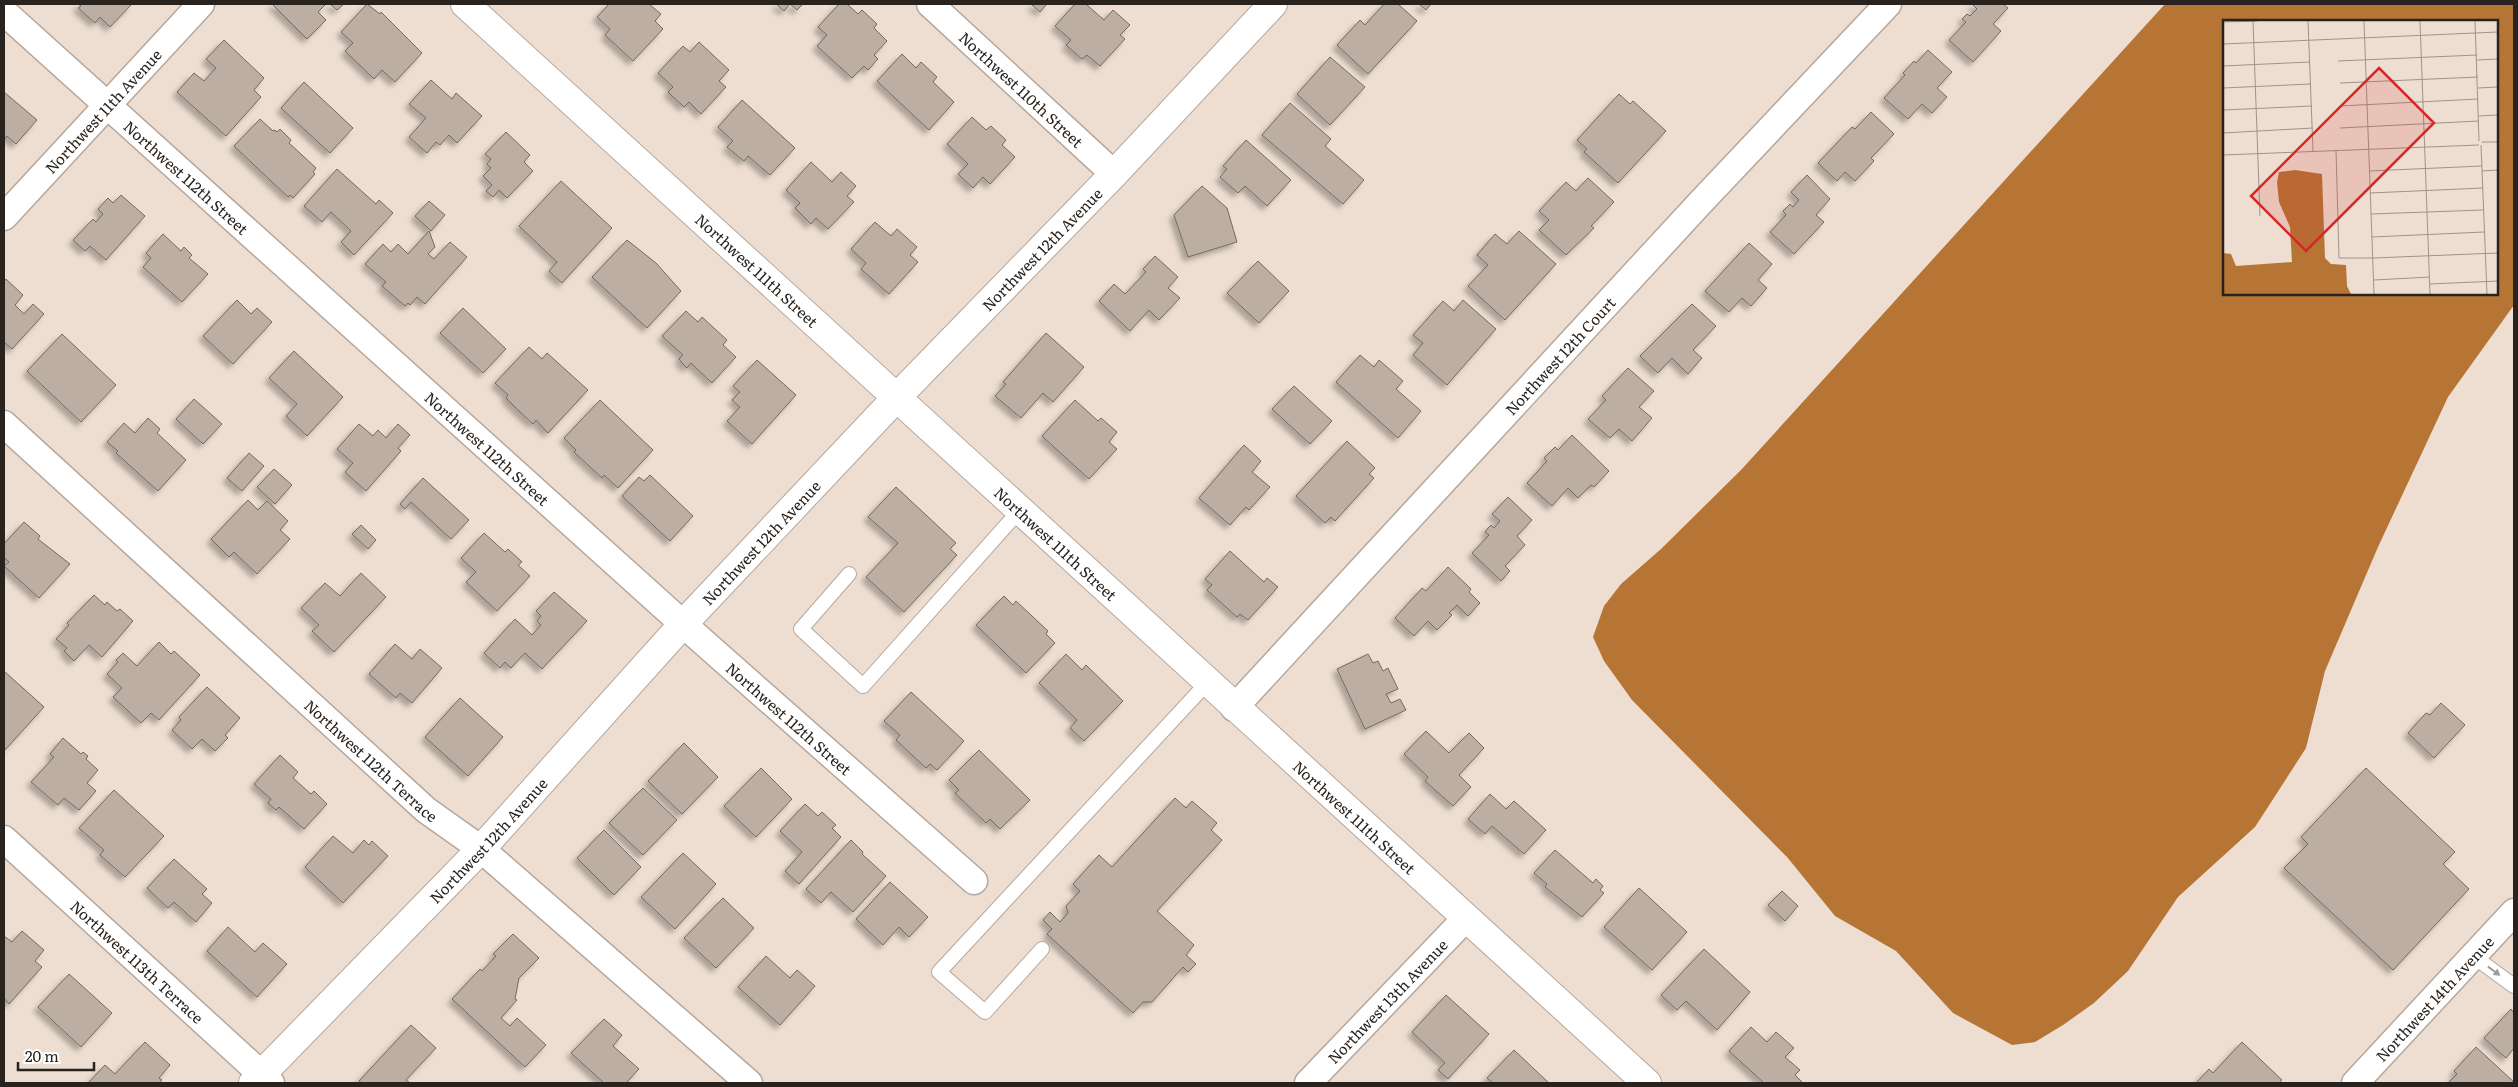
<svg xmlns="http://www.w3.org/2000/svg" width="2518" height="1087" font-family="Literata,serif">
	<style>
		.water { fill: #b77535; fill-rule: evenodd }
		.building { fill: #bdaea3; stroke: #75685d; filter: url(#shadow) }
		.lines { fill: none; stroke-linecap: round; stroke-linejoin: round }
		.lane-casing { stroke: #b5a79c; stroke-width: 16 }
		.street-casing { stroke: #b5a79c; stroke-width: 29 }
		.secondary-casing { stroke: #b5a79c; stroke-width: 30 }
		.lane { stroke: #fff; stroke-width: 14 }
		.street { stroke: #fff; stroke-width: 26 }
		.secondary { stroke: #fff; stroke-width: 28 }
		.oneway { fill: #9e9c9a }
		.labels { text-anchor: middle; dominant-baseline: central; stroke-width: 4; stroke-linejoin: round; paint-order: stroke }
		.street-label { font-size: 15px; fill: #28231e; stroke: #fff }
		.inset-road { fill: none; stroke: #9e9389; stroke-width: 1 }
		.view { fill: #d62828; fill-opacity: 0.15; stroke: #d62828; stroke-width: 2.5 }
		.inset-edge { fill: none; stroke: #28231e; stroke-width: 2.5 }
	</style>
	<defs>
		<filter id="shadow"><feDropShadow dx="-4.5" dy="4.5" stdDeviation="2.5" flood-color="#0004"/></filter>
	</defs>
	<rect width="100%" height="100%" fill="#edded1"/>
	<path class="water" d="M2165,4H2514V305L2448,397L2378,547L2325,671L2306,748L2255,827L2178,897L2128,971L2094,1003L2063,1025L2035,1042L2012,1045L1953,1013L1896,951L1835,916L1787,857L1632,700L1604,661L1593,637L1604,606L1621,584L1661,549L1741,470ZM2224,21H2497V294H2224Z"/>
	<g class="building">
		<polygon points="78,4 132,4 110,27 100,17 95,23 78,8 81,6"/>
		<polygon points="272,4 326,4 318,12 326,20 307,39"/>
		<polygon points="330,4 344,4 337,10"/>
		<polygon points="367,4 380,14 381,12 422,53 395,82 382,70 374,79 345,51 353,43 341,32"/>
		<polygon points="609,4 649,4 661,14 655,21 663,29 633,61 605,35 610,29 597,17"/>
		<polygon points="776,4 790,4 784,11"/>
		<polygon points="790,4 803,4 797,10"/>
		<polygon points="839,4 847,4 858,14 862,10 877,24 874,28 887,41 874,55 878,59 868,70 864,66 852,78 817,46 827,35 818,27"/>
		<polygon points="1031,4 1047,4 1040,12"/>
		<polygon points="1075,4 1086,4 1104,20 1113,10 1130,25 1120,35 1125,39 1100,66 1087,55 1082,59 1066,45 1071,40 1055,26"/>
		<polygon points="1384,4 1398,4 1417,21 1368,74 1337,45 1360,20 1365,25"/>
		<polygon points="1419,4 1431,4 1426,10"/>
		<polygon points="1972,4 2003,4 2008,8 1993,24 2001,31 1973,62 1949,40 1966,22 1962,19 1967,14 1970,16 1977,9"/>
		<polygon points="224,40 264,78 254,90 261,97 226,136 177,92 194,73 204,81 216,68 206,59"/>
		<polygon points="699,42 729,70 719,81 726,87 701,114 689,102 684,107 668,92 673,87 658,73 683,46 690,52"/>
		<polygon points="1928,50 1952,72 1937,88 1947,97 1932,113 1922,104 1908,119 1884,98 1905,75 1903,73 1914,61 1916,63"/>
		<polygon points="902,54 916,68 921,62 937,77 933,82 954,102 929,130 877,81"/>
		<polygon points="1330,57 1365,87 1330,125 1297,94"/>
		<polygon points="431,80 452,99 456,93 482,116 457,143 449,135 440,145 436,142 427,153 409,137 426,118 409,104"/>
		<polygon points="304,82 353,128 330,153 281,108"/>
		<polygon points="4,92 37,120 16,144 7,136 4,140"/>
		<polygon points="1619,94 1630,104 1633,101 1666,131 1618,183 1584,152 1587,149 1577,140"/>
		<polygon points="742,100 795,148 770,175 748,156 744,161 727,147 733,141 718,127"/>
		<polygon points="1290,103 1331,139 1325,146 1364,180 1343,204 1262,135"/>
		<polygon points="1871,112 1894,134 1871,158 1874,161 1855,181 1845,172 1837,181 1818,163 1852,127 1855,129"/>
		<polygon points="972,117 986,130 991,126 1006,140 1002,145 1015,157 990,184 983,177 973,188 958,174 968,164 947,144"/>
		<polygon points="260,119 273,131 275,130 277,132 280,129 291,140 289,143 316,168 313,172 315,174 293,198 290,195 288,197 234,146"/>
		<polygon points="506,132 530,155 524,162 533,171 507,198 499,190 493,197 486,191 492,185 483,176 491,168 487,164 491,159 485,154"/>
		<polygon points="1246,140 1291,180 1267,206 1245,186 1238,193 1220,177 1227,169 1223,166"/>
		<polygon points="811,162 832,182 841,172 856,186 847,196 854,202 828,229 816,218 811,224 795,208 800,203 786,190"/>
		<polygon points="337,169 376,204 379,200 393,213 354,255 341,242 351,231 331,212 322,222 304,206"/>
		<polygon points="1807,175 1830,199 1816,215 1824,222 1794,254 1770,232 1786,215 1783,211 1790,204 1793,207 1799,200 1791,192"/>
		<polygon points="1588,178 1614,202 1591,226 1594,228 1566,255 1539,230 1549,220 1539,211 1566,182 1576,191"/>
		<polygon points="561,181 612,228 562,283 549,271 557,262 519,226"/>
		<polygon points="1202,186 1227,208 1237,242 1188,257 1174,215"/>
		<polygon points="121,195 145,216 106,260 90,246 85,251 73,240 93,219 96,222 103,214 98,209 108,198 113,203"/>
		<polygon points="429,201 445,215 431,231 415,216"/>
		<polygon points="875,222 891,236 897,229 917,247 910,255 918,262 889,294 861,269 866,263 851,249"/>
		<polygon points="429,231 435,247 428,254 434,259 450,242 467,257 425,304 417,297 410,305 408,303 405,306 382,286 386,282 365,264 383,244 391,252 398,244 408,254"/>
		<polygon points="1519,231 1556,264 1505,320 1468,286 1488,265 1477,255 1495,234 1507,244"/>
		<polygon points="163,234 181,251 184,247 192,255 189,258 208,274 182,302 143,267 151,258 146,253"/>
		<polygon points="627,240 656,263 681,291 647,328 592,277"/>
		<polygon points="1749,243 1772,264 1758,280 1767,288 1751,306 1742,298 1729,312 1705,291"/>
		<polygon points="1155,256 1178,277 1168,288 1180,298 1159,320 1149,310 1130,331 1099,301 1114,284 1125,294 1146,272 1143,269"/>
		<polygon points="1258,261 1289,291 1259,323 1227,293"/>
		<polygon points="6,279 23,295 15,305 24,314 33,304 44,314 12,349 4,342 4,282"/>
		<polygon points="237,300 251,314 257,308 272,322 233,364 203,336"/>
		<polygon points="1463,300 1496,329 1447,385 1413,355 1423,343 1413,335 1443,301 1454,311"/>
		<polygon points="1692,304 1716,326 1693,350 1702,358 1688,374 1672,358 1658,373 1640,356"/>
		<polygon points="463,308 506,349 483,373 440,333"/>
		<polygon points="686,311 698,322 702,317 727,340 723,345 736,357 712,383 691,363 687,368 683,364 679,359 683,355 662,336"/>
		<polygon points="1046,333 1084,367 1053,402 1043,393 1021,418 995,396 1006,384 1003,382"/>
		<polygon points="62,334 116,385 81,422 27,371"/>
		<polygon points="529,347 542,359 547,353 588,390 548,433 536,420 533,424 519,411 506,398 508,395 495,383"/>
		<polygon points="294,351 343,397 307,436 286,416 297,404 269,378"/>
		<polygon points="1360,355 1374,367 1379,360 1403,381 1396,389 1421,411 1398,438 1336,382"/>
		<polygon points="757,360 796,395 752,444 727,421 740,407 732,400 740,392 733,386"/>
		<polygon points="1628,368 1654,391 1639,407 1652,418 1632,441 1619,429 1610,438 1588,419 1606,400 1602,396"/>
		<polygon points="1294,386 1332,421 1310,444 1272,409"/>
		<polygon points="194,399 222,424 203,444 176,419"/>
		<polygon points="600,400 653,450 618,488 604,475 602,478 574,452 576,450 564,438"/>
		<polygon points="1075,400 1098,421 1101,418 1117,432 1109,442 1117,449 1089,479 1042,436"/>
		<polygon points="148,418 160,429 157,433 186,460 158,491 116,453 118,451 107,442 124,423 135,433"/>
		<polygon points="359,424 373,436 378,430 386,438 398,424 410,435 398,448 401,451 366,491 345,472 353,463 337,449"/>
		<polygon points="1572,435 1609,471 1594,487 1591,485 1578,498 1568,488 1552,506 1527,483 1547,461 1544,458 1555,447 1558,450"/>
		<polygon points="1347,441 1375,468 1369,474 1374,478 1335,521 1331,517 1325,523 1296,496"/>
		<polygon points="1244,445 1261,461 1252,472 1270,487 1249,510 1246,507 1230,525 1199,498"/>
		<polygon points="249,453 264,466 242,491 227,478"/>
		<polygon points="274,469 292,485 275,504 257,487"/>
		<polygon points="650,475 693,516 670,541 622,496 639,477 644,481"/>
		<polygon points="423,478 469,520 451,539 411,502 405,509 400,504"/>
		<polygon points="896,487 956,543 950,549 957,555 904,612 866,577 898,543 868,517"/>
		<polygon points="1508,497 1532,520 1517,536 1525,545 1505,566 1510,571 1501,581 1472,553 1489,535 1485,532 1488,528 1491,525 1494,528 1500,521 1492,514"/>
		<polygon points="248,500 258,510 267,501 288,521 280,530 290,539 257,574 234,552 229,557 211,539"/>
		<polygon points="24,522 40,536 38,539 70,564 39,598 4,566 9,562 4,557 4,544"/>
		<polygon points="361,525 376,540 368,549 352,534"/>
		<polygon points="484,533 505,552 508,549 522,562 518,565 530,576 497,611 466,582 476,572 461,558"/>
		<polygon points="1230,551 1264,582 1267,578 1278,587 1248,620 1240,614 1237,617 1207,590 1212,585 1205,579"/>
		<polygon points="1448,567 1471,589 1469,592 1480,603 1468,616 1457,605 1449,613 1452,615 1437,630 1428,621 1414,636 1395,618 1422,588 1426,591"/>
		<polygon points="361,573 386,597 334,652 312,631 319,625 301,608 325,583 340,596"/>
		<polygon points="554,592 587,621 542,669 525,653 511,668 505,662 500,668 484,653 515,619 532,635 541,625 537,621 541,616 536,611"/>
		<polygon points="94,595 105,605 107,602 117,611 120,609 133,621 102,657 89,645 74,661 64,651 67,648 56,639 69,625 67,623"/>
		<polygon points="1004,596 1013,605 1016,601 1048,631 1046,634 1055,643 1026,673 976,625"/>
		<polygon points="159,642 171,654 174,651 200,675 159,720 151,713 141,723 113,697 122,688 107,674 118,662 116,660 123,653 137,666"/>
		<polygon points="395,644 412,659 420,649 442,668 412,703 400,693 396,698 369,674"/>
		<polygon points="1066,654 1082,670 1086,665 1123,701 1084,741 1070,728 1077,720 1039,683"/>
		<polygon points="1368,654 1373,663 1378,661 1383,671 1388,668 1398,689 1386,694 1391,703 1400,699 1406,710 1365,729 1337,669"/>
		<polygon points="4,671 44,707 4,751"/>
		<polygon points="207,687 240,718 225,735 228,738 215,751 202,739 192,749 172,730 181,720 179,717"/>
		<polygon points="911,692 964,741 937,770 930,764 926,768 896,740 900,735 884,721"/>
		<polygon points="460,698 503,737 468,776 425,737"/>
		<polygon points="2441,703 2465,725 2434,758 2408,733 2426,713 2430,715"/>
		<polygon points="1426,731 1449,753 1469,733 1484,748 1459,775 1471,787 1453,806 1425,781 1428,777 1404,754"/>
		<polygon points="63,738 81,754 83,752 88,756 86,759 98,770 87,783 96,791 79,810 64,798 58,805 31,782 54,757 50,754"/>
		<polygon points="684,743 718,777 682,814 648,781"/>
		<polygon points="979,750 1030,800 1000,829 990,819 986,823 955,793 959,790 949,780"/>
		<polygon points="280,755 298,772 293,778 311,794 314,791 327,804 304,829 279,807 276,810 268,803 271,799 254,784"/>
		<polygon points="761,768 792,799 756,837 724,806"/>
		<polygon points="2366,768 2455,852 2443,864 2469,889 2393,970 2284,868 2308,844 2301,837"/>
		<polygon points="643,788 677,820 643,855 609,823"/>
		<polygon points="114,790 164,836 125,877 100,855 104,850 79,828"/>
		<polygon points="1490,794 1506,809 1514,801 1546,830 1524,854 1492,826 1485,834 1468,819"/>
		<polygon points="1175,798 1186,808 1192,801 1217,823 1211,830 1222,840 1157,911 1194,945 1186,955 1196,964 1188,972 1183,967 1152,1002 1143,1002 1133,1013 1047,934 1052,929 1043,920 1050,912 1060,922 1068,913 1066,906 1080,891 1073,884 1099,855 1112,867"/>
		<polygon points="805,804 818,816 822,812 836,825 832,828 841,837 799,884 785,871 802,852 780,831"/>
		<polygon points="604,830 641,867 614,895 577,858"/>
		<polygon points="333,836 353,853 364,840 369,845 372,841 388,856 343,903 305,867"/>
		<polygon points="851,840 863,852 862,854 886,876 853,912 831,892 821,903 806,889"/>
		<polygon points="1555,850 1593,883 1596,879 1603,886 1600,890 1604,893 1582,917 1545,887 1547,884 1534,873"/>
		<polygon points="683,853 716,884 675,929 641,897"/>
		<polygon points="174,859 207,889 202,894 212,903 196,922 174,902 168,908 147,888"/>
		<polygon points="890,882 928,917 909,937 899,927 883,945 856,919"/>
		<polygon points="1639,888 1687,932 1652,970 1604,927"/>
		<polygon points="1782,891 1798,906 1785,921 1768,905"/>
		<polygon points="723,898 754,928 716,968 684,938"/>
		<polygon points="228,927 255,952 263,943 287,964 257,997 207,951"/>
		<polygon points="22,931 44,950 35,961 42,967 9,1004 4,998 4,936 12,942"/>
		<polygon points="513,934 539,958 519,978 515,999 517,1000 501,1018 510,1026 517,1018 546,1045 525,1067 452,999 480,969 482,971 496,956 493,954"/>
		<polygon points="1704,949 1750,992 1717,1030 1686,1001 1677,1010 1661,995"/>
		<polygon points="766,956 790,978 797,970 815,986 780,1025 738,987"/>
		<polygon points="69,974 112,1013 81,1047 38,1007"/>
		<polygon points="1446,995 1489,1034 1448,1079 1438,1070 1445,1063 1412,1032"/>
		<polygon points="2511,1009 2514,1013 2514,1048 2506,1058 2484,1038"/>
		<polygon points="604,1019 622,1035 613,1046 639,1069 626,1083 604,1083 571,1053"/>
		<polygon points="411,1025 436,1048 406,1080 410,1083 362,1083 359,1081"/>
		<polygon points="1751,1027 1767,1042 1776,1032 1794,1048 1785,1057 1800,1070 1795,1075 1802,1082 1801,1083 1764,1083 1729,1051"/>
		<polygon points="145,1042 170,1065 159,1078 162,1080 159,1083 88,1083 105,1065 115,1074"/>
		<polygon points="2242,1042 2282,1080 2279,1083 2196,1083 2209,1069 2213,1073"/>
		<polygon points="2476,1047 2514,1082 2514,1083 2448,1083 2457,1074 2454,1071"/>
		<polygon points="1514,1050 1549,1083 1493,1083 1487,1078"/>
	</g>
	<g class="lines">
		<g class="lane-casing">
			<g id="lane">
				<polyline points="849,574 801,629 863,686 1020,510"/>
				<polyline points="1042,949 985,1012 939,972 1207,683"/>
				<polyline points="2473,956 2514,986"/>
			</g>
		</g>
		<g class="street-casing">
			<g id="street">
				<path id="s1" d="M930,4L1114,174"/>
				<path id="s2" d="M4,12L683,624L974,881"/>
				<path id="s3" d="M4,217L201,4"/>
				<path id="s4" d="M4,424L426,810L481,849L749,1083"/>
				<path id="s5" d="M1234,708L1700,203L1888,4"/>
				<path id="s6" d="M4,839L271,1083"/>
				<path id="s7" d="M1308,1083L1466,918"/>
				<path id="s8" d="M2355,1083L2514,912"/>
			</g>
		</g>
		<g class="secondary-casing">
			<g id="secondary">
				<path id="s9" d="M465,4C861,362 1252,724 1647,1083"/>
				<path id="s10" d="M253,1083L481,849L683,624L898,396L1114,174L1273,4"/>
			</g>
		</g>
		<use href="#lane" class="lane"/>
		<use href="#street" class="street"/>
		<use href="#secondary" class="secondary"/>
	</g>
	<defs><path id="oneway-solid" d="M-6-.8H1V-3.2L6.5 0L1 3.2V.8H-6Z" transform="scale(1.25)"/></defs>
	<use class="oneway" href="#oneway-solid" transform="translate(2494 971) rotate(36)"/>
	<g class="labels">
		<g class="street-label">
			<text stroke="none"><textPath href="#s1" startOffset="125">Northwest 110th Street</textPath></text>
			<text stroke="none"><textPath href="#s3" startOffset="145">Northwest 11th Avenue</textPath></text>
			<text stroke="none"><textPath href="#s2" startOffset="246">Northwest 112th Street</textPath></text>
			<text stroke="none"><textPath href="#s10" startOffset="1148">Northwest 12th Avenue</textPath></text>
			<text stroke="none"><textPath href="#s9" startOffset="395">Northwest 111th Street</textPath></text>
			<text stroke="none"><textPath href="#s5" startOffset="480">Northwest 12th Court</textPath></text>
			<text stroke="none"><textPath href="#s2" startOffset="651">Northwest 112th Street</textPath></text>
			<text stroke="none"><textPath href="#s10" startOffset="742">Northwest 12th Avenue</textPath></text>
			<text stroke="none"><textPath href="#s9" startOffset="800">Northwest 111th Street</textPath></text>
			<text stroke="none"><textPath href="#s2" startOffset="1056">Northwest 112th Street</textPath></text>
			<text stroke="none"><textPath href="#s4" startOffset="498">Northwest 112th Terrace</textPath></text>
			<text stroke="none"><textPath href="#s9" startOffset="1205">Northwest 111th Street</textPath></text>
			<text stroke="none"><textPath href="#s10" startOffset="338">Northwest 12th Avenue</textPath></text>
			<text stroke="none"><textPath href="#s6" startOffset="181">Northwest 113th Terrace</textPath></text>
			<text stroke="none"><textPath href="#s8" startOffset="116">Northwest 14th Avenue</textPath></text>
			<text stroke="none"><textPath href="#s7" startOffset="114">Northwest 13th Avenue</textPath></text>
		</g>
	</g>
	<g transform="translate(2223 20)">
		<rect width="275" height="275" fill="#edded1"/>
		<path d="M72,150L99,154L102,238L108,244L123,245L124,266L128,274H0V233L8,234L13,246L69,242L67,207L56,182L54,162L56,152Z" fill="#b77535"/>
		<path class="inset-road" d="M30,1L37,196M85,1L90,131M141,1L151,274M197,1L207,274M252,1L256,121M0,2L34,1M0,24L275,12M254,40L275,39M115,41L254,35M0,46L87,42M117,63L255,57M0,68L88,64M255,68L275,67M117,86L255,79M0,90L89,86M256,96L275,95M117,108L256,101M0,113L90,108M259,122H275M258,125L264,274M113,130L116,238H150M0,135L256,125M146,151L259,146M259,151L275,150M147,173L260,168M148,194L260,190M149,217L261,212M150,238L275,233M151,260L207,257M207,264L275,261"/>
		<path class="view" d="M156,48L211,103L83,231L28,176Z"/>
		<rect width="275" height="275" class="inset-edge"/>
	</g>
	<rect width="2518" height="1087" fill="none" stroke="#28231e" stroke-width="10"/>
	<path d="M18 1062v8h76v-8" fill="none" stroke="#28231e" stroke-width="2.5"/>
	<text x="25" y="1062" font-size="15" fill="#28231e" stroke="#ffffff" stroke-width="4" paint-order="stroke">20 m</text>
</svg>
